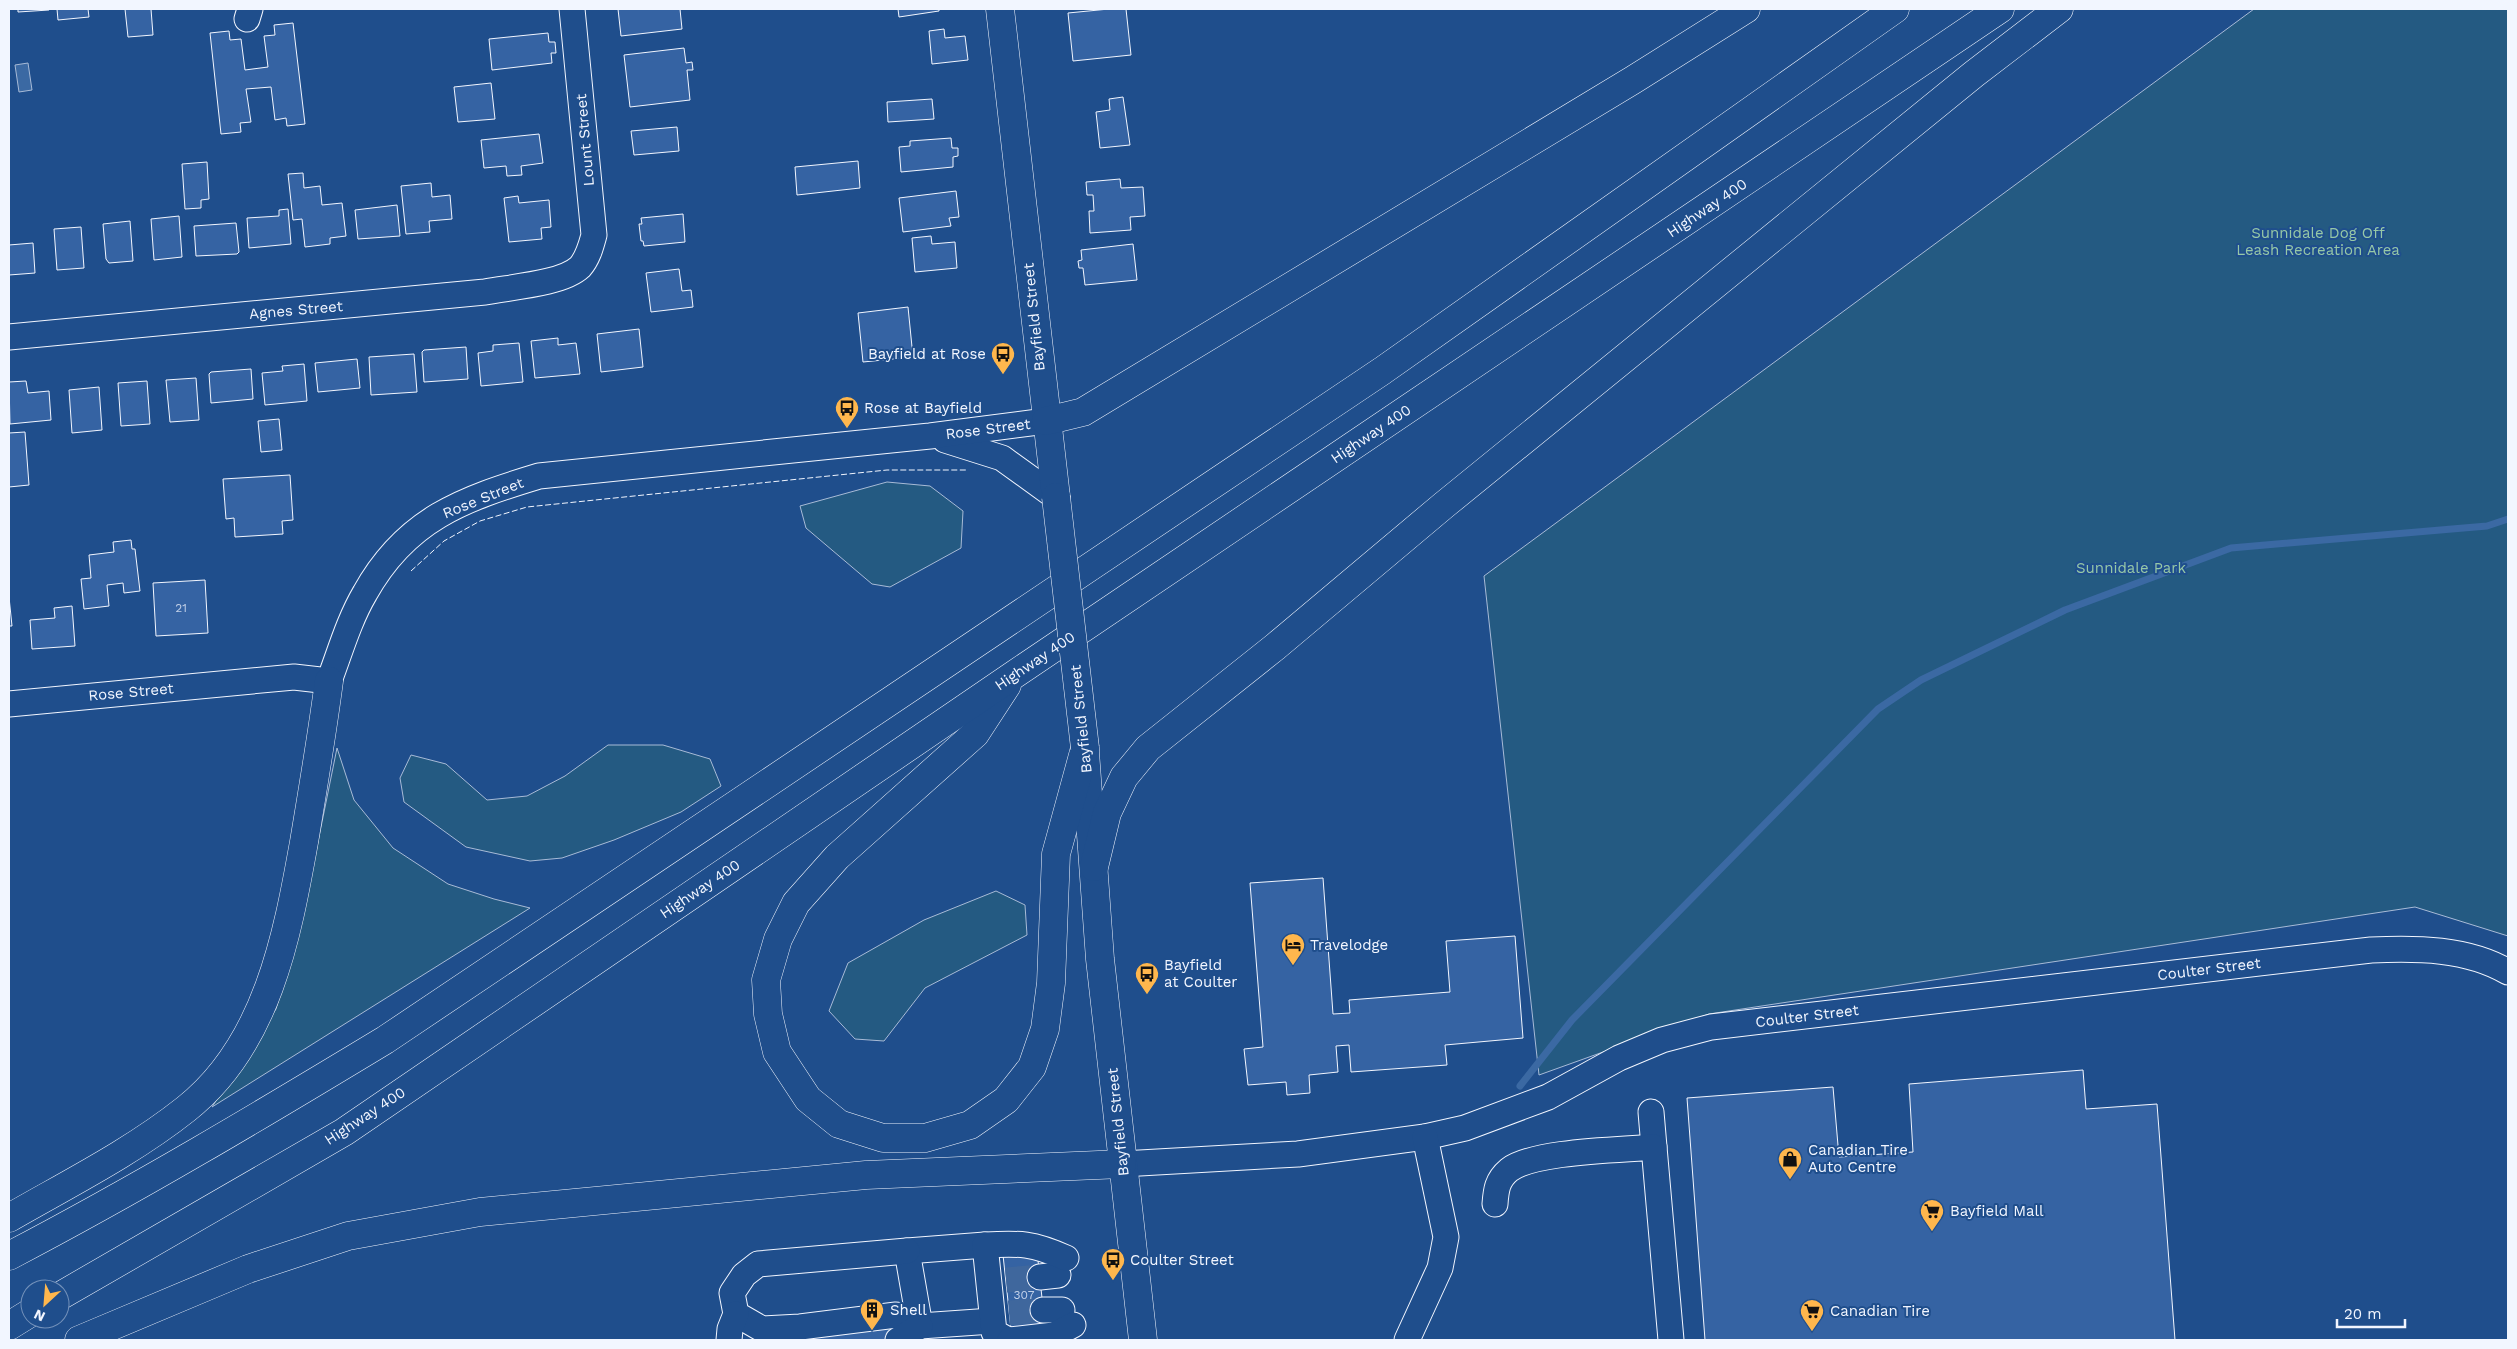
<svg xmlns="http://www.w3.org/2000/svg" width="2517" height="1349" font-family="'Work Sans',sans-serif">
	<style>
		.green { fill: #245a82; stroke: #a8bbd7 }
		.water { fill: #3b69a3; stroke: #a8bbd7 }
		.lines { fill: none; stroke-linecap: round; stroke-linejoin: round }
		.stream { stroke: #3b69a3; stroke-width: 7 }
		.building { fill: #3563a3; stroke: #f2f6ff }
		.minor-tunnel { stroke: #3f679d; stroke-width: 25; stroke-dasharray: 25 12; stroke-linecap: butt }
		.minor-casing { stroke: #f2f6ff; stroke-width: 27 }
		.major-casing { stroke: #f2f6ff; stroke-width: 29 }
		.highway-casing { stroke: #f2f6ff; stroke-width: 29 }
		.minor { stroke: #1f4e8c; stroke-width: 25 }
		.major { stroke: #1f4e8c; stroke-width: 28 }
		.highway { stroke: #1f4e8c; stroke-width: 28 }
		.major-bridge-casing { stroke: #f2f6ff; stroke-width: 29; stroke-linecap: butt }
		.major-bridge { stroke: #1f4e8c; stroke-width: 28 }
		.fence { stroke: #f2f6ff; stroke-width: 1; stroke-dasharray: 6 2.5; stroke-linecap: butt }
		.labels { text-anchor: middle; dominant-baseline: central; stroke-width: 4; stroke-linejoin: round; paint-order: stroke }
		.number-label { font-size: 12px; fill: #c3d1e8 }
		.street-label { font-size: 15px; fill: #f2f6ff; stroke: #1f4e8c }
		.park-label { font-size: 15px; fill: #97c8a6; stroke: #1f4e8c }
		.poi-label { font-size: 15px; fill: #f2f6ff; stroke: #1f4e8c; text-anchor: start }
	</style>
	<rect width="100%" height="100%" fill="#1f4e8c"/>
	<g class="green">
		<polygon points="2254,9 2508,9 2508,936 2415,907 1709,1014 1539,1075 1484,576"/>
		<polygon points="887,482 930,486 963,511 961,548 890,587 872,584 806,528 800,506"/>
		<polygon points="608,745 663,745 710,759 721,786 681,812 614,840 562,858 530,861 466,847 404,802 400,778 411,755 446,764 487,800 527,796 565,776"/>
		<polygon points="337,748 354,800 393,848 448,884 494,899 530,908 212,1107 276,1009 305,906"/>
		<polygon points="996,891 1025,905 1027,935 925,988 884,1041 855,1039 829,1011 848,963 924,920"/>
	</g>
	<polygon class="water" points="28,63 32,90 19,92 15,65"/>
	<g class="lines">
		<polyline class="stream" points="1520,1086 1572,1020 1878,709 1921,680 2065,610 2231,548 2487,526 2508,519"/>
	</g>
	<g class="building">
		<polygon points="18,9 49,9 49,10 18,12"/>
		<polygon points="57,9 88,9 89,17 58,20"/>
		<polygon points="125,9 151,9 153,35 128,37"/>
		<polygon points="618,9 680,9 682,29 621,36"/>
		<polygon points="898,9 939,9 939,11 899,17"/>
		<polygon points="1109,9 1126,9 1131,55 1073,61 1068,13"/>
		<polygon points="293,23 305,124 287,126 286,118 275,120 271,87 246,89 251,122 240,123 241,132 221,134 210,33 229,31 230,40 241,39 245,70 268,67 264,36 275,35 274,25"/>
		<polygon points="944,29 945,38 965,36 968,60 932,64 929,31"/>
		<polygon points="548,33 549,42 555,42 556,53 551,53 552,63 492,70 489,39"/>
		<polygon points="684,48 686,63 692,62 693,70 687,70 690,100 630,107 624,55"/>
		<polygon points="491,83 495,119 458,122 454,87"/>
		<polygon points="1123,97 1130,145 1100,148 1096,112 1110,110 1109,99"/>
		<polygon points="932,99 934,119 888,122 887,102"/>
		<polygon points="677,127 679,151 634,155 631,131"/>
		<polygon points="539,134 543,163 521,166 522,175 507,176 506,166 484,168 481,140"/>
		<polygon points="951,138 952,148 958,148 958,156 953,157 953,167 901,172 899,147 910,146 910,141"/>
		<polygon points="858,161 860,188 797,195 795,167"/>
		<polygon points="207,162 209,199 201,200 201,208 185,209 182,164"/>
		<polygon points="303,173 304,188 320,186 322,205 342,203 346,236 330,238 330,244 305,247 302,219 293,220 288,174"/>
		<polygon points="1120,179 1121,188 1143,187 1145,216 1130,217 1131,230 1090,233 1089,211 1094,211 1093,195 1087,195 1086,182"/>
		<polygon points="431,183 432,197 450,195 452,219 429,221 430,232 406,234 401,186"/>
		<polygon points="956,191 959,217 949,218 951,226 903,232 899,198"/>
		<polygon points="518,196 519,203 549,200 551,227 541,228 542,239 509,242 504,198"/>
		<polygon points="397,205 400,236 358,239 355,210"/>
		<polygon points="288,209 291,244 249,248 247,218 279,216 279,210"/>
		<polygon points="683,214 685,242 644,246 643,241 641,241 639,224 642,224 641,218"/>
		<polygon points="179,216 182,257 154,260 151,219"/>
		<polygon points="130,221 133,261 109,263 106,259 103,224"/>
		<polygon points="236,223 239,252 237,254 196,256 194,226"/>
		<polygon points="81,227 84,268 57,270 54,229"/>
		<polygon points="931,236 932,244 955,242 957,268 915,272 912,238"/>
		<polygon points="33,243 35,273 9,275 9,245"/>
		<polygon points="1133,244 1137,280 1085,285 1083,268 1079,268 1078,261 1082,260 1081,250"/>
		<polygon points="679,269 682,291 691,290 693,307 651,312 646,273"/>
		<polygon points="908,307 913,357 863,362 858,313"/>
		<polygon points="639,329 643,367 601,372 597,334"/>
		<polygon points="558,338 558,345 576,343 580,374 535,378 531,341"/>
		<polygon points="519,343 523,382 481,386 478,353 493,351 493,345"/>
		<polygon points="466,347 468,379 424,382 422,352 424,350"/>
		<polygon points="414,354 417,392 371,395 369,357"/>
		<polygon points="357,359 360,388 318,392 315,363"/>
		<polygon points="304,364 307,401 265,405 262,373 283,371 282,366"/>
		<polygon points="251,369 253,399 211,403 209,374 211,372"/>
		<polygon points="196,378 199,420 170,422 166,380"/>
		<polygon points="26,381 28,393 49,391 51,420 10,424 9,382"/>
		<polygon points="147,381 150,424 121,426 118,383"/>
		<polygon points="99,387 102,430 72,433 69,390"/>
		<polygon points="279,419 282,450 261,452 258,421"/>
		<polygon points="25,432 29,485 9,487 9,433"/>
		<polygon points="290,475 293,520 282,521 283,534 235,537 234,518 226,519 223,479"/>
		<polygon points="131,540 132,549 135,549 140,591 124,593 123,583 107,585 109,606 84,609 81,579 91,578 89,555 114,552 113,542"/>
		<polygon points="205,580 208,633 156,636 153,583"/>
		<polygon points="9,597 12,626 9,626"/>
		<polygon points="72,606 75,646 32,649 30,620 55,618 54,608"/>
		<polygon points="1323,878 1333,1014 1350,1013 1349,1000 1450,992 1446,941 1515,936 1523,1038 1445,1045 1447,1065 1351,1072 1349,1045 1336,1046 1338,1072 1309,1075 1310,1093 1287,1095 1286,1082 1248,1085 1244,1049 1263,1047 1250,883"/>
		<polygon points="2083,1070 2086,1109 2157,1104 2175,1340 1705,1340 1687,1098 1833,1087 1839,1157 1913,1152 1909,1084"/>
		<polygon points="1037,1251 1045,1326 1011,1329 1003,1255"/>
		<polygon points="895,1325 896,1340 805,1340 804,1337"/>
	</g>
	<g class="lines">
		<g class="minor-tunnel">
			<polyline points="1006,1280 1040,1277"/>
			<polyline points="1009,1313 1043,1310"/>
		</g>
		<g class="minor-casing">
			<g id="minor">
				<polyline points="247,19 250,9"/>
				<path d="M9,337L485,292C510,287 562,284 580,267C588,258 591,246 594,235L572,9"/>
				<polyline points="945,440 1002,458 1056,497"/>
				<path d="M9,704L294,677L329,681C340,652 349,620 365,593C406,519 463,499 539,476L930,436L1046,421"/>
				<polyline points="1651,1112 1654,1147"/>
				<path d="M1122,1164L1298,1154L1425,1137L1465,1128L1548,1097L1619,1058L1662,1040L1711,1027L2371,950C2416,948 2467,948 2508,972"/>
				<path d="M1495,1204C1496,1190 1497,1180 1509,1170C1533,1151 1621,1150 1654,1147L1671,1340"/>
				<polyline points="985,1245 907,1251 920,1326 992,1321"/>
				<polyline points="907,1251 758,1264 744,1275 732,1293 736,1314 762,1329 800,1327 896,1315 920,1326"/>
				<polyline points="1040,1277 1058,1275"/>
				<polyline points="1043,1310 1062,1310"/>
				<polyline points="729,1340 730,1329 736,1314"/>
				<polyline points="898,1340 920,1326"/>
				<path d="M1008,1340L994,1332L985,1245C1020,1243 1033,1243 1066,1258"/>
				<polyline points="1010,1340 1054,1335 1073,1325"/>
				<polyline points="1407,1340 1440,1268 1446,1237 1425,1137"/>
			</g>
		</g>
		<g class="major-casing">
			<g id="major">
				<polyline points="1000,9 1056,497"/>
				<polyline points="1085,752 1100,959 1143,1340"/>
			</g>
		</g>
		<g class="highway-casing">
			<g id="highway">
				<polyline points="1046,421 1083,412 1633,80 1746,9"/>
				<polyline points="1007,685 975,734 837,857 796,903 778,939 766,980 768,1014 777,1052 808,1099 839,1124 883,1138 925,1138 970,1125 1006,1100 1032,1067 1045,1029 1051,983 1056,854 1085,748"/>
				<polyline points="1094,867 1107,813 1124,777 1148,748 1275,647 1444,505 1974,74 2059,9"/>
				<path d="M9,1218C68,1184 132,1152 186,1109C267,1045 287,937 304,842C313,788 322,735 329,681"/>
				<path d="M9,1256C137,1189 261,1115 385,1040L1382,371L1895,9"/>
				<polyline points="60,1296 344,1132 1015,674 2000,9"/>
				<polyline points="9,1326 30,1313"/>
				<polyline points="79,1340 248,1269 348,1236 480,1212 866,1175 1122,1164"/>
			</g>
		</g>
		<use href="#minor" class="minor"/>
		<use href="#major" class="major"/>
		<use href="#highway" class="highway"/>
		<g class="major-bridge-casing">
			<polyline id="major-bridge" points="1056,497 1085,748"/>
		</g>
		<use href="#major-bridge" class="major-bridge"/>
		<polyline class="fence" points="411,571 444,541 480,521 527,507 887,470 966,470"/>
	</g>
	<defs>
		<g id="bus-pin" transform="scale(1.25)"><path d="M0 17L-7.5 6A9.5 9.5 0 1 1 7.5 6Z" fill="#ffb74d" stroke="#1f4e8c"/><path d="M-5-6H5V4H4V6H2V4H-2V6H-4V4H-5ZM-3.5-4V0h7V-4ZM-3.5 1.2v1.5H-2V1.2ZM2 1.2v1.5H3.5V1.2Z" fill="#111"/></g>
		<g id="hotel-pin" transform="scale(1.25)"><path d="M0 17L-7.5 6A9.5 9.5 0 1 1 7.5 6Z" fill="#ffb74d" stroke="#1f4e8c"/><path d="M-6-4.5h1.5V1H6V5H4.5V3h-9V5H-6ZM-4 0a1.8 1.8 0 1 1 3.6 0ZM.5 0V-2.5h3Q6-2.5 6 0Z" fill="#111"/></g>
		<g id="shop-pin" transform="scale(1.25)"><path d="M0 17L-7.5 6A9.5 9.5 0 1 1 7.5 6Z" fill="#ffb74d" stroke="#1f4e8c"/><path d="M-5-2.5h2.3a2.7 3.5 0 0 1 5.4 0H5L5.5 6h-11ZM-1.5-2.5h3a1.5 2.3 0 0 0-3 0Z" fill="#111"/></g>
		<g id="supermarket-pin" transform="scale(1.25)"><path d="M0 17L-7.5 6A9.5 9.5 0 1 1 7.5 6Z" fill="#ffb74d" stroke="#1f4e8c"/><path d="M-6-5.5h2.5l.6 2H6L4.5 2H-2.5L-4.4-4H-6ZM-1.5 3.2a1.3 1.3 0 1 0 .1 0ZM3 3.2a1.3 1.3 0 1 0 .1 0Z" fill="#111"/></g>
		<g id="building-pin" transform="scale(1.25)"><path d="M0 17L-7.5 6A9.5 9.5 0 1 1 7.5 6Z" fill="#ffb74d" stroke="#1f4e8c"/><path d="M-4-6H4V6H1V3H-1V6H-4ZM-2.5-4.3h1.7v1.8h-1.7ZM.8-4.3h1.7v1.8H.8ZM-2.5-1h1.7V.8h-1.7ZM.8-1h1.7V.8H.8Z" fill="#111"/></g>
	</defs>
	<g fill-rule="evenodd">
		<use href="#bus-pin" x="1003" y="354"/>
		<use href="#bus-pin" x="847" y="408"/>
		<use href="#hotel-pin" x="1293" y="945"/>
		<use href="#bus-pin" x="1147" y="974"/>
		<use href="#shop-pin" x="1790" y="1159"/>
		<use href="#supermarket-pin" x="1932" y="1211"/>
		<use href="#bus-pin" x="1113" y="1260"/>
		<use href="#building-pin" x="872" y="1310"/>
		<use href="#supermarket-pin" x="1812" y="1311"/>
	</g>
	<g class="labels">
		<g class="number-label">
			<text x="181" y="608">21</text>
			<text x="1024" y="1295">307</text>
		</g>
		<g class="street-label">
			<text transform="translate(585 140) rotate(-95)">Lount Street</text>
			<text transform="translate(1707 208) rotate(-34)">Highway 400</text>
			<text transform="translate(296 310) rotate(-5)">Agnes Street</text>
			<text transform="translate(1034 317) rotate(-96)">Bayfield Street</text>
			<text transform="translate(988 429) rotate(-7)">Rose Street</text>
			<text transform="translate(1371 434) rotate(-34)">Highway 400</text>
			<text transform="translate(483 498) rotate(-22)">Rose Street</text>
			<text transform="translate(1035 661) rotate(-34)">Highway 400</text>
			<text transform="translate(131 692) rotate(-5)">Rose Street</text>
			<text transform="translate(1081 719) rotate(-96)">Bayfield Street</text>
			<text transform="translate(700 889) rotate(-34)">Highway 400</text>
			<text transform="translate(2209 969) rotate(-7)">Coulter Street</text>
			<text transform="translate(1807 1016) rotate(-7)">Coulter Street</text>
			<text transform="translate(365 1116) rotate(-33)">Highway 400</text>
			<text transform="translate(1118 1122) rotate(-96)">Bayfield Street</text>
		</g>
		<g class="park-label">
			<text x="2318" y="233">Sunnidale Dog Off<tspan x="2318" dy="17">Leash Recreation Area</tspan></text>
			<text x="2131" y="568">Sunnidale Park</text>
		</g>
		<g class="poi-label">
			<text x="986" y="354" text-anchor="end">Bayfield at Rose</text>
			<text x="864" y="408">Rose at Bayfield</text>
			<text x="1310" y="945">Travelodge</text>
			<text x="1164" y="965">Bayfield<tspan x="1164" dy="17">at Coulter</tspan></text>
			<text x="1808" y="1150">Canadian Tire<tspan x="1808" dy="17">Auto Centre</tspan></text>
			<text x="1950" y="1211">Bayfield Mall</text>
			<text x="1130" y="1260">Coulter Street</text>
			<text x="890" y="1310">Shell</text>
			<text x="1830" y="1311">Canadian Tire</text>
		</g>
	</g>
	<rect width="2517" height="1349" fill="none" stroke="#f2f6ff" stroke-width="20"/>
	<g transform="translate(45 1304) rotate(206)"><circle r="24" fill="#1f4e8c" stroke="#7391ba"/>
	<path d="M0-4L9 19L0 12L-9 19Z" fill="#ffb74d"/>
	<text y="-8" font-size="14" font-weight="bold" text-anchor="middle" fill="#f2f6ff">N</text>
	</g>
	<path d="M2337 1319v8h68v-8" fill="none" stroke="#f2f6ff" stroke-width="2.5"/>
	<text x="2344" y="1319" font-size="15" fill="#f2f6ff" stroke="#1f4e8c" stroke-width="4" paint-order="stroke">20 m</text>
</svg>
